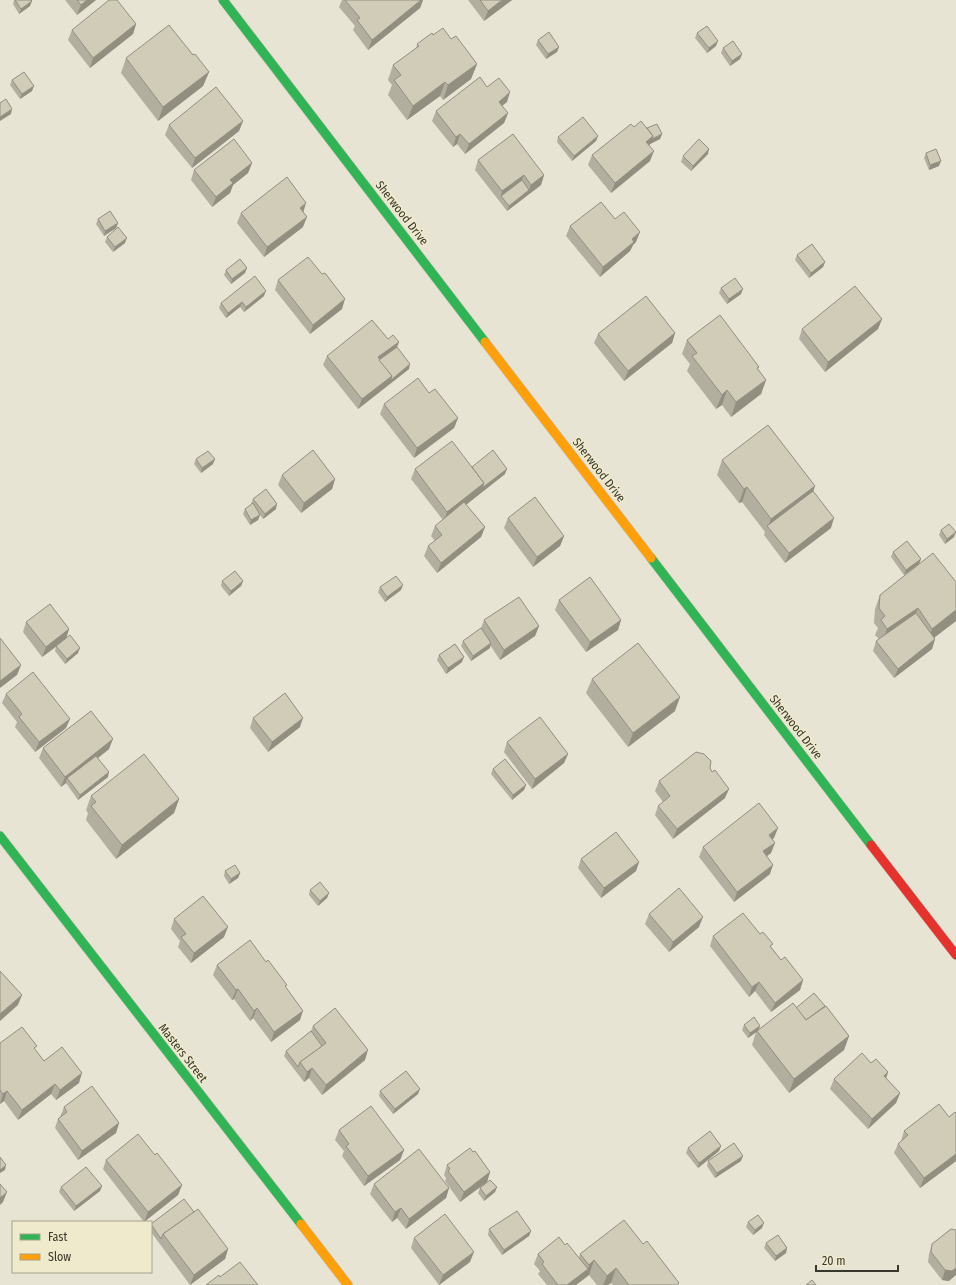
<svg xmlns="http://www.w3.org/2000/svg" width="956" height="1285" font-family="'Fira Sans Condensed',sans-serif">
	<style>
		.lines { fill: none; stroke-linecap: round; stroke-linejoin: round }
		.fast-casing { stroke: #c1bfb2; stroke-width: 10 }
		.slow-casing { stroke: #c1bfb2; stroke-width: 10 }
		.jam-casing { stroke: #c1bfb2; stroke-width: 10 }
		.fast { stroke: #30b455; stroke-width: 9 }
		.slow { stroke: #ff9f0a; stroke-width: 9 }
		.jam { stroke: #e5322d; stroke-width: 9 }
		.wall { fill: #b3af9e }
		.shaded-wall { fill: #928f81 }
		.building { fill: #d0ccb8; stroke: #928f81 }
		.labels { text-anchor: middle; dominant-baseline: central; stroke-width: 3.5; stroke-linejoin: round; paint-order: stroke }
		.street-label { font-size: 12px; fill: #39372c; stroke: #efeacc }
	</style>
	<rect width="100%" height="100%" fill="#e7e4d4"/>
	<g class="lines">
		<g class="fast-casing">
			<g id="fast">
				<polyline points="223,0 485,342"/>
				<polyline points="651,558 871,845"/>
				<polyline points="0,836 301,1224"/>
			</g>
		</g>
		<g class="slow-casing">
			<g id="slow">
				<polyline points="485,342 651,558"/>
				<polyline points="301,1224 348,1285"/>
			</g>
		</g>
		<g class="jam-casing">
			<polyline id="jam" points="871,845 956,955"/>
		</g>
		<use href="#fast" class="fast"/>
		<use href="#slow" class="slow"/>
		<use href="#jam" class="jam"/>
	</g>
	<g class="wall">
		<polygon points="14,0 31,0 30,6 19,14 13,4"/>
		<polygon points="65,0 96,0 77,15"/>
		<polygon points="342,0 423,0 420,8 368,50 353,30 355,26 339,7"/>
		<polygon points="468,0 512,0 484,21"/>
		<polygon points="136,24 133,34 90,68 68,40 72,30"/>
		<polygon points="697,33 716,46 707,53 695,38"/>
		<polygon points="433,35 451,39 477,64 471,79 443,100 440,96 407,120 388,95 392,85 388,80 393,65 416,49 417,44"/>
		<polygon points="538,40 559,47 557,52 546,59 536,45"/>
		<polygon points="723,48 742,54 740,59 730,66 721,53"/>
		<polygon points="193,55 209,72 203,86 158,121 121,73 126,58"/>
		<polygon points="12,80 32,91 20,99 10,85"/>
		<polygon points="487,87 507,102 502,106 508,113 504,123 465,154 457,144 453,147 432,121 436,111"/>
		<polygon points="243,121 239,131 192,168 165,135 169,125"/>
		<polygon points="634,127 647,128 662,134 660,139 650,144 649,146 650,161 611,193 588,165 592,155"/>
		<polygon points="598,136 596,141 572,161 557,142 558,137"/>
		<polygon points="926,153 939,166 929,170 924,158"/>
		<polygon points="708,154 691,171 681,162 683,156"/>
		<polygon points="478,160 544,175 541,185 507,211 475,170"/>
		<polygon points="252,163 248,173 233,185 230,193 212,207 191,180 194,170"/>
		<polygon points="303,212 303,227 264,257 237,223 241,213"/>
		<polygon points="98,219 118,223 116,228 104,236 96,224"/>
		<polygon points="570,226 636,242 633,245 630,251 600,277 566,236"/>
		<polygon points="107,237 125,243 113,252 105,242"/>
		<polygon points="797,255 825,262 823,267 809,278 795,260"/>
		<polygon points="226,270 245,273 231,284 224,275"/>
		<polygon points="322,274 342,309 310,334 275,290 278,280"/>
		<polygon points="721,288 741,294 727,304 719,293"/>
		<polygon points="264,296 244,312 240,307 226,318 219,308 221,303"/>
		<polygon points="882,319 878,329 825,372 799,339 802,329"/>
		<polygon points="675,333 672,343 624,381 594,343 598,334"/>
		<polygon points="388,339 399,342 397,347 409,369 358,409 323,365 327,356"/>
		<polygon points="687,340 759,367 758,369 766,380 761,394 731,417 722,405 716,409 687,371 690,364 682,354"/>
		<polygon points="429,393 458,418 454,428 414,458 380,414 384,404"/>
		<polygon points="196,459 213,464 201,473 194,464"/>
		<polygon points="722,460 815,486 813,491 831,528 785,563 764,535 765,532 742,502 739,503 717,475"/>
		<polygon points="472,467 505,474 466,505 485,527 481,537 437,573 424,556 428,546 435,541 431,536 435,526 443,520 411,479 415,469"/>
		<polygon points="282,475 335,479 332,489 301,513 278,485"/>
		<polygon points="253,499 276,509 263,519 260,515 258,520 250,525 243,514 245,509 252,504 251,504"/>
		<polygon points="508,518 564,536 560,546 533,567 504,528"/>
		<polygon points="941,530 954,537 945,544 939,535"/>
		<polygon points="893,552 921,559 919,564 904,575 891,557"/>
		<polygon points="222,581 243,581 241,586 229,596 221,586"/>
		<polygon points="956,582 956,621 934,638 935,639 932,649 894,678 873,651 876,641 879,639 875,635 878,628 874,623 875,609 880,595"/>
		<polygon points="380,587 401,590 385,602 378,592"/>
		<polygon points="559,600 621,620 618,630 586,652 555,610"/>
		<polygon points="484,620 539,626 535,636 500,660 490,645 490,648 471,661 461,646 463,641 481,628"/>
		<polygon points="26,622 69,629 66,638 78,653 65,664 55,651 56,647 42,657 23,632"/>
		<polygon points="439,655 462,662 446,674 437,660"/>
		<polygon points="592,679 675,711 628,747 586,693"/>
		<polygon points="6,694 66,728 35,752 15,727 17,722 2,703"/>
		<polygon points="253,718 300,727 268,752 250,728"/>
		<polygon points="507,742 568,754 564,763 532,789 504,752"/>
		<polygon points="43,748 109,749 98,758 108,777 78,800 66,783 61,787 39,758"/>
		<polygon points="710,768 725,798 673,839 655,815 658,806 663,802 655,791 659,781"/>
		<polygon points="493,769 526,785 524,790 512,800 491,774"/>
		<polygon points="91,796 179,799 174,813 116,859 86,820 88,813 86,810"/>
		<polygon points="774,838 772,839 771,853 767,856 770,874 734,902 699,857 703,847"/>
		<polygon points="581,859 639,862 636,871 601,898 578,868"/>
		<polygon points="225,871 240,873 238,878 229,884 224,876"/>
		<polygon points="310,890 329,893 327,898 318,906 309,895"/>
		<polygon points="649,914 699,927 669,952 645,924"/>
		<polygon points="174,919 224,937 191,963 178,947 180,941 171,929"/>
		<polygon points="760,934 771,947 781,960 803,980 800,990 771,1012 755,991 749,997 710,946 713,936"/>
		<polygon points="266,962 286,988 300,1020 271,1042 253,1018 250,1021 234,999 232,1000 213,975 217,965"/>
		<polygon points="825,1006 849,1036 844,1050 789,1093 752,1045 756,1032 748,1038 742,1030 744,1025 760,1026 759,1029 796,1008"/>
		<polygon points="313,1026 365,1060 322,1095 309,1078 304,1082 284,1056 286,1051 311,1031"/>
		<polygon points="0,1043 35,1050 44,1061 79,1083 56,1100 51,1094 18,1120 4,1101 0,1104"/>
		<polygon points="871,1063 888,1072 886,1078 900,1093 896,1103 868,1129 830,1089 834,1079"/>
		<polygon points="380,1091 418,1094 393,1114 379,1096"/>
		<polygon points="64,1107 119,1123 116,1133 78,1160 55,1128 58,1119 60,1117"/>
		<polygon points="956,1114 956,1161 920,1188 894,1153 898,1144 901,1141 904,1131 949,1117"/>
		<polygon points="339,1130 404,1150 400,1160 364,1186 342,1156 344,1151 335,1140"/>
		<polygon points="721,1146 719,1151 698,1168 686,1153 688,1148"/>
		<polygon points="473,1152 490,1172 487,1182 460,1202 445,1181 446,1178 444,1175 447,1165"/>
		<polygon points="155,1155 182,1185 178,1195 144,1222 103,1169 106,1160"/>
		<polygon points="708,1161 741,1161 715,1178 707,1166"/>
		<polygon points="374,1184 449,1188 446,1198 406,1229 397,1218 392,1222 370,1194"/>
		<polygon points="102,1186 100,1191 74,1211 59,1192 61,1187"/>
		<polygon points="497,1187 495,1192 484,1201 478,1193 480,1188"/>
		<polygon points="194,1212 228,1249 225,1259 190,1285 151,1232 151,1225"/>
		<polygon points="748,1222 762,1228 753,1235 746,1227"/>
		<polygon points="489,1229 531,1231 529,1236 502,1255 488,1235"/>
		<polygon points="951,1229 949,1281 942,1280 928,1262 929,1254 932,1244"/>
		<polygon points="414,1238 470,1262 439,1285 411,1248"/>
		<polygon points="766,1243 787,1248 786,1253 775,1261 764,1248"/>
		<polygon points="643,1244 678,1285 613,1285 611,1283 608,1285 597,1285 589,1275 576,1285 547,1285 538,1274 540,1271 534,1264 538,1254 565,1245 579,1258 580,1254"/>
	</g>
	<g class="shaded-wall">
		<polygon points="87,0 96,0 77,15 81,5"/>
		<polygon points="421,0 423,0 420,8 368,50 372,40"/>
		<polygon points="502,0 512,0 484,21 488,11"/>
		<polygon points="32,1 30,6 19,14 21,9"/>
		<polygon points="136,24 133,34 90,68 93,58"/>
		<polygon points="718,41 716,46 707,53 709,48"/>
		<polygon points="559,47 557,52 546,59 548,54"/>
		<polygon points="742,54 740,59 730,66 732,61"/>
		<polygon points="477,64 471,79 443,100 448,85"/>
		<polygon points="209,72 203,86 158,121 163,107"/>
		<polygon points="445,82 440,96 407,120 413,106"/>
		<polygon points="34,86 32,91 20,99 22,94"/>
		<polygon points="510,92 507,102 495,111 499,102"/>
		<polygon points="12,109 11,114 0,121 0,117"/>
		<polygon points="508,113 504,123 465,154 469,144"/>
		<polygon points="243,121 239,131 192,168 195,158"/>
		<polygon points="460,134 457,144 453,147 456,137"/>
		<polygon points="662,134 660,139 650,144 649,146 646,142 653,136"/>
		<polygon points="598,136 596,141 572,161 574,156"/>
		<polygon points="709,149 708,154 691,171 693,166"/>
		<polygon points="654,151 650,161 611,193 615,183"/>
		<polygon points="941,161 939,166 929,170 930,165"/>
		<polygon points="252,163 248,173 233,185 230,193 212,207 216,197 230,180"/>
		<polygon points="524,175 520,185 501,196 502,191"/>
		<polygon points="544,175 541,185 507,211 509,206 529,190 531,185"/>
		<polygon points="306,203 303,213 300,208"/>
		<polygon points="307,217 303,227 264,257 267,247"/>
		<polygon points="118,223 116,228 104,236 105,231"/>
		<polygon points="640,232 636,242 633,245 630,251 600,277 603,267 632,239"/>
		<polygon points="127,238 125,243 113,252 115,247"/>
		<polygon points="825,262 823,267 809,278 811,273"/>
		<polygon points="247,268 245,273 231,284 232,279"/>
		<polygon points="743,289 741,294 727,304 729,299"/>
		<polygon points="266,291 264,296 244,312 246,307"/>
		<polygon points="345,299 342,309 310,334 313,325"/>
		<polygon points="242,302 240,307 226,318 228,313"/>
		<polygon points="882,319 878,329 825,372 828,362"/>
		<polygon points="675,333 672,343 624,381 628,371"/>
		<polygon points="399,342 395,352 378,365 378,357"/>
		<polygon points="410,364 409,369 358,409 362,399 392,376"/>
		<polygon points="766,380 761,394 731,417 736,402"/>
		<polygon points="727,390 722,405 716,409 722,395"/>
		<polygon points="458,418 454,428 414,458 417,448"/>
		<polygon points="215,459 213,464 201,473 202,468"/>
		<polygon points="507,469 505,474 444,522 447,512 484,483"/>
		<polygon points="335,479 332,489 301,513 304,503"/>
		<polygon points="815,486 810,501 768,527 771,519"/>
		<polygon points="747,487 742,502 739,503 744,489"/>
		<polygon points="277,504 276,509 263,519 265,514"/>
		<polygon points="260,515 258,520 250,525 251,520"/>
		<polygon points="834,518 831,528 785,563 789,553"/>
		<polygon points="485,527 481,537 437,573 441,563"/>
		<polygon points="956,532 954,537 945,544 947,539"/>
		<polygon points="564,536 560,546 533,567 537,557"/>
		<polygon points="921,559 919,564 904,575 906,570"/>
		<polygon points="243,581 241,586 229,596 231,591"/>
		<polygon points="403,585 401,590 385,602 387,597"/>
		<polygon points="918,608 912,622 882,643 887,629"/>
		<polygon points="956,610 956,621 927,643 932,629"/>
		<polygon points="621,620 618,630 586,652 590,642"/>
		<polygon points="539,626 535,636 500,660 504,650"/>
		<polygon points="69,629 66,639 42,657 46,647"/>
		<polygon points="935,639 932,649 894,678 898,669"/>
		<polygon points="491,643 490,648 471,661 473,656"/>
		<polygon points="80,648 78,653 65,664 67,659"/>
		<polygon points="464,657 462,662 446,674 448,668"/>
		<polygon points="21,665 17,675 0,688 0,681"/>
		<polygon points="680,697 675,711 628,747 633,733"/>
		<polygon points="303,718 300,727 268,752 272,742"/>
		<polygon points="70,719 66,728 35,752 39,742"/>
		<polygon points="113,739 109,749 69,781 67,778 66,783 61,787 65,777"/>
		<polygon points="568,754 564,763 532,789 535,779"/>
		<polygon points="109,772 108,777 78,800 80,795"/>
		<polygon points="526,785 524,790 512,800 513,795"/>
		<polygon points="729,789 725,798 673,839 677,829"/>
		<polygon points="179,799 174,813 116,859 122,845"/>
		<polygon points="778,828 774,838 765,845 769,835"/>
		<polygon points="775,843 771,853 760,861 763,851"/>
		<polygon points="639,862 636,871 601,898 604,888"/>
		<polygon points="773,865 770,874 734,902 737,892"/>
		<polygon points="240,873 238,878 229,884 231,879"/>
		<polygon points="329,893 327,898 318,906 320,901"/>
		<polygon points="703,917 699,927 669,952 673,942"/>
		<polygon points="228,927 224,937 191,963 194,953"/>
		<polygon points="803,980 800,990 771,1012 775,1003"/>
		<polygon points="759,982 755,991 749,997 752,987"/>
		<polygon points="238,989 234,999 232,1000 236,990"/>
		<polygon points="22,995 18,1005 0,1021 0,1014"/>
		<polygon points="257,1008 253,1018 250,1021 254,1011"/>
		<polygon points="303,1011 300,1020 271,1042 274,1032"/>
		<polygon points="760,1026 758,1031 748,1038 750,1033"/>
		<polygon points="849,1036 844,1050 789,1093 794,1079"/>
		<polygon points="368,1050 365,1060 322,1095 326,1085"/>
		<polygon points="312,1068 309,1078 304,1082 307,1072"/>
		<polygon points="888,1072 885,1082 884,1076"/>
		<polygon points="82,1073 79,1083 56,1100 60,1090"/>
		<polygon points="55,1084 51,1094 18,1120 22,1110"/>
		<polygon points="420,1089 418,1094 393,1114 395,1109"/>
		<polygon points="7,1091 4,1101 0,1104 3,1094"/>
		<polygon points="900,1093 896,1103 868,1129 872,1119"/>
		<polygon points="119,1123 116,1133 78,1160 82,1151"/>
		<polygon points="721,1146 719,1151 698,1168 699,1163"/>
		<polygon points="404,1150 400,1160 364,1186 368,1176"/>
		<polygon points="956,1154 956,1161 920,1188 924,1178"/>
		<polygon points="743,1156 741,1161 715,1178 717,1173"/>
		<polygon points="6,1165 5,1170 0,1173 0,1170"/>
		<polygon points="490,1172 487,1182 460,1202 464,1192"/>
		<polygon points="182,1185 178,1195 144,1222 148,1212"/>
		<polygon points="102,1186 100,1191 74,1211 76,1206"/>
		<polygon points="497,1187 495,1192 484,1201 486,1196"/>
		<polygon points="449,1188 446,1198 406,1229 409,1219"/>
		<polygon points="7,1192 3,1202 0,1205 0,1198"/>
		<polygon points="401,1208 397,1218 392,1222 395,1212"/>
		<polygon points="764,1223 762,1228 753,1235 755,1230"/>
		<polygon points="531,1231 529,1236 502,1255 504,1250"/>
		<polygon points="787,1248 786,1253 775,1261 776,1256"/>
		<polygon points="228,1249 225,1259 190,1285 194,1275"/>
		<polygon points="474,1252 470,1262 439,1285 443,1275"/>
		<polygon points="594,1260 589,1275 576,1285 567,1285 588,1269 589,1265"/>
		<polygon points="616,1268 611,1283 608,1285 603,1285 607,1276"/>
		<polygon points="956,1268 956,1275 949,1281 942,1280 945,1270"/>
	</g>
	<g class="building">
		<polygon points="15,0 31,0 32,1 21,9"/>
		<polygon points="77,0 87,0 81,5"/>
		<polygon points="109,0 117,0 136,24 93,58 72,30"/>
		<polygon points="345,0 421,0 372,40 357,20 360,18"/>
		<polygon points="480,0 502,0 488,11"/>
		<polygon points="169,25 193,55 195,54 209,72 163,107 126,58"/>
		<polygon points="707,26 718,41 709,48 697,33"/>
		<polygon points="443,28 451,39 456,36 477,64 448,85 445,82 413,106 394,80 401,75 393,65 419,46 417,44 432,33 433,35"/>
		<polygon points="549,32 559,47 548,54 538,40"/>
		<polygon points="733,41 742,54 732,61 723,48"/>
		<polygon points="24,72 34,86 22,94 12,80"/>
		<polygon points="480,77 487,87 499,78 510,92 499,102 508,113 469,144 460,134 456,137 436,111"/>
		<polygon points="216,87 243,121 195,158 169,125"/>
		<polygon points="6,99 12,109 0,117 0,103"/>
		<polygon points="583,117 598,136 574,156 558,137"/>
		<polygon points="641,121 653,136 646,142 654,151 615,183 592,155 631,124 634,127"/>
		<polygon points="657,124 662,134 652,139 653,136 647,128"/>
		<polygon points="513,134 544,175 531,185 524,175 502,191 478,160"/>
		<polygon points="234,139 252,163 230,180 233,183 216,197 194,170"/>
		<polygon points="699,139 709,149 693,166 683,156"/>
		<polygon points="936,149 941,161 930,165 926,153"/>
		<polygon points="287,177 306,203 300,208 307,217 267,247 241,213"/>
		<polygon points="522,180 529,190 509,206 501,196"/>
		<polygon points="601,202 615,219 624,212 640,232 632,239 634,242 603,267 570,226"/>
		<polygon points="110,211 118,223 105,231 98,219"/>
		<polygon points="118,227 127,238 115,247 107,237"/>
		<polygon points="812,244 825,262 811,273 797,255"/>
		<polygon points="308,257 322,274 325,273 345,299 313,325 278,280"/>
		<polygon points="240,259 247,268 232,279 226,270"/>
		<polygon points="255,276 266,291 246,307 242,302 228,313 221,303"/>
		<polygon points="735,278 743,289 729,299 721,288"/>
		<polygon points="855,286 882,319 828,362 802,329"/>
		<polygon points="646,296 675,333 628,371 598,334"/>
		<polygon points="720,315 759,367 757,368 766,380 736,402 727,390 722,395 692,356 697,353 687,340"/>
		<polygon points="372,320 388,339 393,335 399,342 378,357 392,376 362,399 327,356"/>
		<polygon points="397,347 410,364 390,381 392,376 379,360"/>
		<polygon points="418,378 429,393 435,389 458,418 417,448 384,404"/>
		<polygon points="768,425 815,486 771,519 747,487 744,489 722,460"/>
		<polygon points="452,441 484,483 447,512 415,469"/>
		<polygon points="313,450 335,479 304,503 282,475"/>
		<polygon points="493,450 507,469 482,488 484,483 472,467"/>
		<polygon points="208,451 215,459 202,468 196,459"/>
		<polygon points="266,489 277,504 265,514 253,499"/>
		<polygon points="813,491 834,518 789,553 767,526"/>
		<polygon points="535,497 564,536 537,557 508,518"/>
		<polygon points="464,502 485,527 441,563 428,546 442,535 435,526"/>
		<polygon points="253,503 260,515 251,520 245,509"/>
		<polygon points="949,524 956,532 947,539 941,530"/>
		<polygon points="907,541 921,559 906,570 893,552"/>
		<polygon points="933,553 956,582 956,610 932,629 918,608 887,629 881,620 885,616 879,608 880,595"/>
		<polygon points="235,571 243,581 231,591 222,581"/>
		<polygon points="396,576 403,585 387,597 380,587"/>
		<polygon points="590,577 621,620 590,642 559,600"/>
		<polygon points="519,597 539,626 504,650 484,620"/>
		<polygon points="50,604 69,629 46,647 26,622"/>
		<polygon points="916,613 935,639 898,669 876,641"/>
		<polygon points="481,628 491,643 473,656 463,641"/>
		<polygon points="70,635 80,648 67,659 56,646"/>
		<polygon points="0,638 21,665 0,681"/>
		<polygon points="638,643 680,697 633,733 592,679"/>
		<polygon points="455,644 464,657 448,668 439,655"/>
		<polygon points="33,672 70,719 39,742 19,717 22,714 6,694"/>
		<polygon points="285,693 303,718 272,742 253,718"/>
		<polygon points="91,711 113,739 65,777 43,748"/>
		<polygon points="540,717 568,754 535,779 507,742"/>
		<polygon points="696,752 704,754 711,761 710,768 712,772 715,770 729,789 677,829 658,806 670,796 659,781"/>
		<polygon points="144,754 179,799 122,845 91,806 96,802 91,796"/>
		<polygon points="96,756 109,772 80,795 67,778"/>
		<polygon points="505,759 526,785 513,795 493,769"/>
		<polygon points="759,803 778,828 769,835 775,843 763,851 773,865 737,892 703,847"/>
		<polygon points="616,832 639,862 604,888 581,859"/>
		<polygon points="235,865 240,873 231,879 225,871"/>
		<polygon points="320,882 329,893 320,901 310,890"/>
		<polygon points="679,888 703,917 673,942 649,914"/>
		<polygon points="203,896 228,927 194,953 181,937 186,934 174,919"/>
		<polygon points="743,913 760,934 763,932 773,944 770,946 781,960 785,957 803,980 775,1003 759,982 752,987 713,936"/>
		<polygon points="250,940 266,962 268,960 287,985 285,986 303,1011 274,1032 257,1008 254,1011 238,989 236,990 217,965"/>
		<polygon points="0,971 22,995 0,1014"/>
		<polygon points="814,993 825,1006 806,1020 796,1008"/>
		<polygon points="793,1003 806,1020 826,1006 849,1036 794,1079 757,1031"/>
		<polygon points="335,1008 368,1050 326,1085 312,1068 307,1072 300,1062 326,1043 313,1026"/>
		<polygon points="754,1017 760,1026 750,1033 744,1025"/>
		<polygon points="22,1027 37,1046 34,1048 44,1061 62,1047 82,1073 60,1090 55,1084 22,1110 7,1091 3,1094 0,1090 0,1043"/>
		<polygon points="311,1031 322,1046 300,1062 298,1067 286,1051"/>
		<polygon points="862,1053 871,1063 876,1059 888,1072 884,1076 900,1093 872,1119 834,1079"/>
		<polygon points="406,1071 420,1089 395,1109 380,1091"/>
		<polygon points="92,1086 119,1123 82,1151 58,1119 67,1112 64,1107"/>
		<polygon points="939,1104 949,1117 955,1112 956,1114 956,1154 924,1178 898,1144 908,1135 904,1131"/>
		<polygon points="371,1106 404,1150 368,1176 346,1146 349,1144 339,1130"/>
		<polygon points="710,1131 721,1146 699,1163 688,1148"/>
		<polygon points="138,1134 155,1155 157,1153 182,1185 148,1212 106,1160"/>
		<polygon points="734,1143 743,1156 717,1173 708,1161"/>
		<polygon points="470,1148 473,1152 475,1151 490,1172 464,1192 448,1171 450,1169 447,1165"/>
		<polygon points="419,1149 449,1188 409,1219 401,1208 395,1212 374,1184"/>
		<polygon points="0,1157 6,1165 0,1170"/>
		<polygon points="86,1167 102,1186 76,1206 61,1187"/>
		<polygon points="490,1180 497,1187 486,1196 480,1188"/>
		<polygon points="0,1184 7,1192 0,1198"/>
		<polygon points="184,1199 194,1212 163,1234 161,1239 151,1224"/>
		<polygon points="198,1209 228,1249 194,1275 163,1234"/>
		<polygon points="517,1211 531,1231 504,1250 489,1229"/>
		<polygon points="445,1214 474,1252 443,1275 414,1238"/>
		<polygon points="758,1215 764,1223 755,1230 748,1222"/>
		<polygon points="624,1220 643,1244 647,1241 679,1283 677,1285 629,1285 616,1268 607,1276 594,1260 589,1265 580,1254"/>
		<polygon points="951,1229 956,1230 956,1268 952,1271 945,1270 931,1252 932,1244"/>
		<polygon points="778,1235 787,1248 776,1256 766,1243"/>
		<polygon points="559,1237 565,1245 567,1243 588,1269 567,1285 558,1285 542,1264 544,1262 538,1254"/>
		<polygon points="240,1262 258,1285 206,1285 219,1275 220,1277"/>
		<polygon points="812,1280 816,1285 806,1285"/>
	</g>
	<g class="labels">
		<g class="street-label">
			<text transform="translate(402 213) rotate(52)">Sherwood Drive</text>
			<text transform="translate(599 470) rotate(52)">Sherwood Drive</text>
			<text transform="translate(796 727) rotate(52)">Sherwood Drive</text>
			<text transform="translate(183 1053) rotate(52)">Masters Street</text>
		</g>
	</g>
	<rect x="12" y="1221" width="140" height="52" fill="#efeacc" stroke="#a6a28c"/>
	<rect x="20" y="1234" width="20" height="6" fill="#30b455" stroke="#a6a28c"/>
	<text x="48" y="1241" font-size="12" fill="#39372c">Fast</text>
	<rect x="20" y="1254" width="20" height="6" fill="#ff9f0a" stroke="#a6a28c"/>
	<text x="48" y="1261" font-size="12" fill="#39372c">Slow</text>
	<path d="M816 1265v6h82v-6" fill="none" stroke="#39372c" stroke-width="2"/>
	<text x="822" y="1265" font-size="12" fill="#39372c" stroke="#efeacc" stroke-width="3" paint-order="stroke">20 m</text>
</svg>
